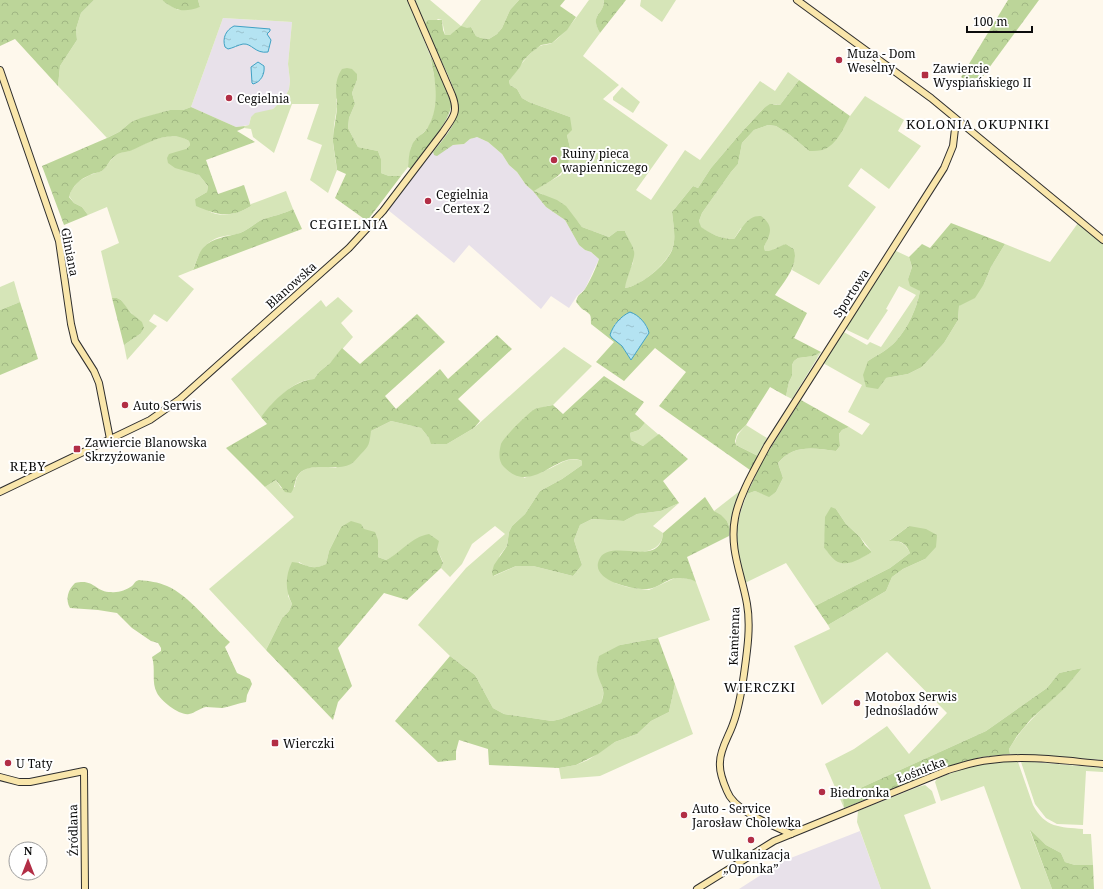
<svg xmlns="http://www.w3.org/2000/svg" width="1103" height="889" font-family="'Noto Serif',serif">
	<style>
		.industrial { fill: #e8e1ea }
		.grass { fill: #d6e5b8; fill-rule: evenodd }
		.forest { fill: url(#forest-crowns); fill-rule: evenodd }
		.water { fill: url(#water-ripples); stroke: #40a1c4 }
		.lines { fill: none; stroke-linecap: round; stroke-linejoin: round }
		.secondary-casing { stroke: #2e2e2e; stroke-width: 8 }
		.secondary { stroke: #f9e6ab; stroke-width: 6 }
		.poi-dot { fill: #b22e46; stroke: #fff; stroke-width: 1.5 }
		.labels { text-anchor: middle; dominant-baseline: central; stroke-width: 4; stroke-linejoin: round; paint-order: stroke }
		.poi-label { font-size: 12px; fill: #0c0c0c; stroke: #fff; text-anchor: start }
		.street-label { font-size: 12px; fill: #0c0c0c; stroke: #fff }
		.neighbourhood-label { font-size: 13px; letter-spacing: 1px; fill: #0c0c0c; stroke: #fff }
	</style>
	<defs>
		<pattern id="forest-crowns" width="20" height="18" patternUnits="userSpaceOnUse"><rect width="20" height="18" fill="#bcd599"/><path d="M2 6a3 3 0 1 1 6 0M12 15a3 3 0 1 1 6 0" fill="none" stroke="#a0b683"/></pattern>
		<pattern id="water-ripples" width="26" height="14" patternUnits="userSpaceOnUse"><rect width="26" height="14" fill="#b4e3f2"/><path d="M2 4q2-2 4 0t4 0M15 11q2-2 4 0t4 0" fill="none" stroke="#9ac2ce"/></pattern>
	</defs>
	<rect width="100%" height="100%" fill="#fef8ec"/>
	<g class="industrial">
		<polygon points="223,18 292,22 288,64 290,81 289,89 285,97 273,109 251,117 249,125 236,127 191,107"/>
		<polygon points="477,137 488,142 502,154 509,165 517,172 526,185 533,191 546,207 565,220 579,245 585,250 591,252 599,259 585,289 577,296 569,308 551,296 541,309 469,245 454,263 388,210 433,152 434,155 453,145 464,144 470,139"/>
		<polygon points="860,831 881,889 739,889 783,861"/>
	</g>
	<g class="grass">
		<polygon points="94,0 162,0 178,10 200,7 198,0 408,0 430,55 436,86 436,105 435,112 429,126 425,131 415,140 411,147 408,167 401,176 389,176 381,173 381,159 378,151 358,147 348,128 349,118 355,104 352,93 357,80 336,99 337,107 334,125 333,144 337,170 328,193 310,180 322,145 307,139 319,104 292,104 274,153 253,137 251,129 244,128 245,126 249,125 251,117 255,113 273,109 285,97 289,89 290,81 288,64 292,22 223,18 191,107 183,110 170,110 131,122 119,132 107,138 58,86 60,66 77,40 76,29 81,13"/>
		<polygon points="414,0 430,0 461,26 481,0 519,0 510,10 502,28 497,34 489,39 481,38 476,36 471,27 450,35 445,35 442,20 438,19 426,30"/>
		<path d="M589,0H604C604,16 589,13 600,33L583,56L619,85L603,99L668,145L636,190L651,200L685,150L700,160L760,81L775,91L788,72L799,80L780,105L774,104L764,108L739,135L711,168L698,188L693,186L672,212C673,223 676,237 673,247C668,263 641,287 624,288L627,275L633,263L634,251L628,239L625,231H617L609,237L582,227L578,222L542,194L533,191L561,175L571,153L567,135L570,117L529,102L522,98L517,89L510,85L509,81C518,69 527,54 540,46C544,44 549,45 552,43C565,35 580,12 589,0Z"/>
		<polygon points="641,0 676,0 662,22 640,6"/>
		<polygon points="622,87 640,102 633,113 613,100 613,97"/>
		<path d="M865,96L904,120L898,131L921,146L889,189L861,168L848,186L876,207L819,285L792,270C794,262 796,257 794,249L786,244L774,249L770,252L765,251L764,247L766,242L741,228L734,239C721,239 711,234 700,227L699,221L702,213L731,172L738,164L742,143L754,130L768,125L776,126L790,135L809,151L838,136L850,116Z"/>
		<path d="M170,136L182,137L189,141L190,145L186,149L188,171L199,175L208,186L207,192L195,199C199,203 203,207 207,210C221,219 238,214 251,206V204L286,191L293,209C284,214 272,216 261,220C254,224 248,230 240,233C232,236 220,235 213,240C201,247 197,258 193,270L178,276L194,289L167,322L154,314L149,321L157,326L127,360L124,345L140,334L136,318L125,306L121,300L117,298H112L101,251L119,243L107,207L88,215L82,207L74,203L69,196L72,189L79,181L90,175L102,171L117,153L129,151L155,139Z"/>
		<path d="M1078,223L1103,244V760L1010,754L1009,749C1028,716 1058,698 1082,668L1059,673L1047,688L986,731L845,795L843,800L844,808L825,764L854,749L887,726L909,754L947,713L887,652L822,705L794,646L830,629L828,625L886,591L892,577L903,569L925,559L909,526L890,540C901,541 905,543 910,553L890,568L815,606L786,563L745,583C739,565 733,541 738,521C740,512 744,503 747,494L755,491L769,496L776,492L783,478L778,463C793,444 814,448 836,451L840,446L839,434L842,430L849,427L862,435L870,424L848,412L862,385L823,363L842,331L867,345L870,342L881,347L916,295L899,286L886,309L888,310L868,340L847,330L846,326L894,250L909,257L912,267L908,279L920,291C917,308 908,328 896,341C888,350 877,355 868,361L886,378L908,374L922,367L944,343L958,320L959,306L984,284L991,267L1005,244L1050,262ZM836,509L846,524L860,537L872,552L856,560L837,561L824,548L825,535Z"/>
		<polygon points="14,281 20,302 0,310 0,287"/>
		<path d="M338,297L353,311L341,323L353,337L330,363L319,372L314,379C292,380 275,401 261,417L231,379L321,300L326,307Z"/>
		<path d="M564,347L592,366L553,405C538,406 519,422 510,434L524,478C531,475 539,473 546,470C558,466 568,455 582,461V465L562,479L540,491L525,514L512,526L509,532L507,546L500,555L494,576L516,566H533L573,576L582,565L574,540L580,525L592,519L624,521L637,514L661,511L679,503L653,526L663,533C662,556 633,553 617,551L615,583L627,587L649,590L677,577L694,580L696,582L710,620L658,638L620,645L597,671C601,683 606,691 601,703L561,719L552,721L504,714L493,708L475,675L450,656L418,625L466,568L505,534L495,526L472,544L462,564L450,577L441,568L443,562L437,549L404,548L396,555L386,560L378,557V540L341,527L329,551L326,564C317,569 308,568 299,562L288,596L292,604L289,611L282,618L266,650L209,589L294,517L265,487L276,480L281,488L295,487C296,464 318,466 336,468L371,431L391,421L421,428L429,438L447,444L474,428Z"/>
		<polygon points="821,352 792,399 786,396 789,382 792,376 792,365 794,361 798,358 814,356"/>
		<polygon points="645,423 659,435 643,446 631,440 630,433 639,430"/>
		<path d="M746,425L767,438L758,456L736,445C735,436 740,432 746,425Z"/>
		<polygon points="741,490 732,514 730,529 727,521 714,511"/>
		<polygon points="675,684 693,734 600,776 561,779 559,768 576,765 588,760 615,742 637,734 651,721 669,712"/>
		<path d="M1010,761L1018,762L1033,805C1045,828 1060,827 1083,829V834H1091L1093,865H1075L1065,862L1061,853L1046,845L1030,831L1052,889H1021L984,786L941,801L935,782L937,779C962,768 983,762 1010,761Z"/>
		<polygon points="1022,761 1103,768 1103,772 1086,771 1083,825 1057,824 1046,818 1035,804 1021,762"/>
		<polygon points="925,785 932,791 936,803 904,815 931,889 881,889 857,822 858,811 918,787"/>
	</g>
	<g class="forest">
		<polygon points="0,0 94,0 81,13 76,29 77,40 60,66 58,86 15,39 0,46"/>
		<path d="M162,0H198L200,7C183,13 176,11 162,0Z"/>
		<path d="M519,0H565L560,6L576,17L567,30L552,43L541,45L531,53L523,61L520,67L509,81L510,85L517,89L522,98L529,102L570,117L572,130L567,135C568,141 571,148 570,154C568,175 549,181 534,191L557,200L566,206L582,227L609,237L617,231H625C627,237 633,246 634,251C636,259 626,278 625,288C641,286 669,263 673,247C676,237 673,223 672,212L693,186L698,188L711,168L739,135L764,108L770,104L780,105L799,80L850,116C844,127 837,144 825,149C820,151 814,151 809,151L790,135L776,126L768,125L754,130L742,143L738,164L731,172L702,213L699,221L701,227C711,234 721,239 734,239C742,229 747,215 761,216C775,227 770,234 764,247L765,251C772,252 778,246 786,244L794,249C799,266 784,281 775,295L807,313L794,338L821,352L814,356L798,358L794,361L792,365V376L789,382L786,396L770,387L746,425L737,434L735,441L736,445L758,456L753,468L750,470L659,406L686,372L655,348L624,381L596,362L614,342L591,324C591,314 591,315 584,310C581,309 579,305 576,302C578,293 580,296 585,289C589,283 597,266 599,259L591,252L585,250L579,245L565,220L546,207L533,191L526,185L517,172L509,165L502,154L488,142L477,137L470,139L464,144L453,145L437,156L434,155L433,152C442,141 456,125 458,110C460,98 443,64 437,52C432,43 426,34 425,24L428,20H442L443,30L445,35H450L461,26L467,28L471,27L476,36L481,38L489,39L497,34L502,28L510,10ZM626,314C637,318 647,320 649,333L631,360L622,346L614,325Z"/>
		<path d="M604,0H626L600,33C589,13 604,16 604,0Z"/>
		<polygon points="1008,0 1039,0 975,87 961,77"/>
		<path d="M430,55C437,70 448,87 451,104C453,118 420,156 411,169L408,167C409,158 409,147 415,140C419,135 425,133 428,127C441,105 435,79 430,55Z"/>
		<path d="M347,68L352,69L357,74V80L352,93L355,104L349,118L348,128L358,147L378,151L381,159V173L389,176H401L367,221L335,198L346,174L337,170C336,161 334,151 333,142C333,131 336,120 337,108C337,94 333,82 342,69Z"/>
		<path d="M191,107L236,127L245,126L244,128L237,131L255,142L206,160L218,194L244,185L251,206C230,219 217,215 196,206L195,199L207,192L208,186L199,175L175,168L168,163L167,158L169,154L186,149L190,145L189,141C169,129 149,143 130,151C126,152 120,152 116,155C110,159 107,167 102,171C98,173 93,173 90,175C80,179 72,186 69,197L74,203L82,207L88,215L64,225L42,166L107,138L119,132L131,122L141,118L170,110H183Z"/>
		<path d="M293,209L302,229L193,270C196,263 198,254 203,248C213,237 227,237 240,233C248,230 254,224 261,220C272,216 284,214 293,209Z"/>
		<path d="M951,223L1005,244L991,267L984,284L975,298L959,306L958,320L944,343L922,367L908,374L886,378L878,389L866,387L863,375L868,361C877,355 888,350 896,341C908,328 917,308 920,291L910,286L908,279L912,267L909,257L922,244L930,248Z"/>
		<polygon points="112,298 117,298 121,300 131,313 142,322 144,328 140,334 124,345"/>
		<polygon points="20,302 38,359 0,375 0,310"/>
		<path d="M417,314L445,342L385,396L396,409L440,369L448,379L497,335L512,349L458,399L480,421L474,428L447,444H431L429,438L421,428L391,421L371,431C369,445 370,445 360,455C357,458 354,462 351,464C335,472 311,461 299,474C294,479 296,486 291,493L285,492L276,480L265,487L226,448L267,424L261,417C274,400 292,381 314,379L319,372L330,363L342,348L360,364Z"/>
		<path d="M604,376L644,402L635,414L645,423L639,430L630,433L631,440L643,446L659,434L688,459L663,481L679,503L661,511L637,514L624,521L592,519L580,525L574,540L582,565L573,576L533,566H516L493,576L492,572L494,565L507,546L509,532L512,526L525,514L540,491L562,479L582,465V461C558,449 533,497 504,467C498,461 499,452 501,444C504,437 528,413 535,409C541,407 547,406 553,405L563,414Z"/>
		<path d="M801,400L849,427L842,430L839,434L840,446L836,451C814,448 793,444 778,463L783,478L776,492L769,497L755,491L747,494L763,460Z"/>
		<path d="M705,497L714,511L721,515L727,521L730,529L729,536L687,557L696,582C692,579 684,578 678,578C668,577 658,589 647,589C633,590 587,580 600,558C612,538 661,569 663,533Z"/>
		<path d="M831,507L836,509L846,524L860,537L865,545L872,552C863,557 849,567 838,562C833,560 828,552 824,548L825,517Z"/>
		<path d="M351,521L361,524L364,529L375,532L378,540V557L386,560C402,552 411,537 429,534L439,541L437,549L443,563L441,568L407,600L384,593L338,648L352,686L338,702L333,720L266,650L282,618L289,611L292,604C285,590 285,576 292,562C307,563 310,572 326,564L329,551L341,527Z"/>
		<path d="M909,526L926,529L937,535L936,547L925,559L903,569L892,577L886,591L828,625L815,606L890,568L910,553C906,543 900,540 889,541Z"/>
		<path d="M139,580C149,581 158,582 167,586C190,596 211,625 230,642L225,647L237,673L250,679L252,684L247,695L246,702C238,703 230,707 222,708C217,708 211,707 206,707C200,708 195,713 189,714C180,716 161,701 157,693C151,682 156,669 152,657L161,651V648L158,643L151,641L132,628L117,613L98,610L70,608C65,599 68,590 75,583C94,578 95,592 111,592C118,593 126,590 132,586C135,583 135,581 139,580Z"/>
		<path d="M658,638L675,684L669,712L651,721L637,734L615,742L598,754L576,765L559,768L489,765L488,749L459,740L456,751V760L438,762L395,721L450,656L475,675L493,708L504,714L552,721L561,719L601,703C607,689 600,685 597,672C596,667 598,661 599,656L620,645Z"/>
		<polygon points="1082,668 1065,688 1031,719 1017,736 1009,749 1010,754 981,757 956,764 844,808 843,800 845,795 986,731 1047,688 1059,673"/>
		<polygon points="1030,830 1046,845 1061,853 1065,862 1075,865 1093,865 1094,889 1052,889"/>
	</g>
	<g class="water">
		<path d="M234,26L270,29V31L267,34L271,40L268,52C255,54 252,43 243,44C238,45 233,48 228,49L225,47C222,38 226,30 234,26Z"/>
		<path d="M258,62L264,66C265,74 261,82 253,84L252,83L251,67Z"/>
		<path d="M630,312C639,315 647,324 649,333L631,360L622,346L612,338L610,335C613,325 621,316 630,312Z"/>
	</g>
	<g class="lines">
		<g class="secondary-casing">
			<g id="secondary">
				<polyline points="797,0 931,98 1103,240"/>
				<polyline points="0,70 59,241 71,324 75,341 94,371 99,383 110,439"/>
				<path d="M0,492L150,420L180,399L349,248L383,211L443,132C453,117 459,113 452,95L411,0"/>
				<polyline points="0,777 19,782 30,782 84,771 85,889"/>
				<path d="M791,834C772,825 734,811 727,791C723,782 719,771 720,762C720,749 729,736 733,724C738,711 742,688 744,674C747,652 751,626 747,604C742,575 729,549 735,518C739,495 756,467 767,446L944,168L953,146L956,120"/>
				<path d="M697,889L774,841L948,770C962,766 975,761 990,760C1027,755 1066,761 1103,764"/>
			</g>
		</g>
		<use href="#secondary" class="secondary"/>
	</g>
	<g class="poi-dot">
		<circle cx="839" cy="60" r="4"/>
		<rect x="921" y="71" width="8" height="8" rx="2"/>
		<circle cx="229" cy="98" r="4"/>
		<circle cx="554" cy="160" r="4"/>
		<circle cx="428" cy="201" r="4"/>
		<circle cx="125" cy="405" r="4"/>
		<rect x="73" y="445" width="8" height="8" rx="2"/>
		<circle cx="857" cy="703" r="4"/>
		<rect x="271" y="739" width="8" height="8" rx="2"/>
		<circle cx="8" cy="763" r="4"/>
		<circle cx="822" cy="792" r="4"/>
		<circle cx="684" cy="815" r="4"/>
		<circle cx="751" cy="840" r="4"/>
	</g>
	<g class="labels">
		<g class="poi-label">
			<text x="847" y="53">Muza - Dom<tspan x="847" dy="14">Weselny</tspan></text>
			<text x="933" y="68">Zawiercie<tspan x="933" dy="14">Wyspiańskiego II</tspan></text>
			<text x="237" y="98">Cegielnia</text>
			<text x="562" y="153">Ruiny pieca<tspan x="562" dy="14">wapienniczego</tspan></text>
			<text x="436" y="194">Cegielnia<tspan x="436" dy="14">- Certex 2</tspan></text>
			<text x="133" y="405">Auto Serwis</text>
			<text x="85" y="442">Zawiercie Blanowska<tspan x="85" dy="14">Skrzyżowanie</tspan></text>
			<text x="865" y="696">Motobox Serwis<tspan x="865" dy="14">Jednośladów</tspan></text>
			<text x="283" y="743">Wierczki</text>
			<text x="16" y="763">U Taty</text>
			<text x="830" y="792">Biedronka</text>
			<text x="692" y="808">Auto - Service<tspan x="692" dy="14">Jarosław Cholewka</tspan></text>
			<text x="751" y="854" text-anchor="middle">Wulkanizacja<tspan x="751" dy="14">„Oponka”</tspan></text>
		</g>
		<g class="street-label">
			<text transform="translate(70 252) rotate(79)">Gliniana</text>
			<text transform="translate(291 285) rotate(-42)">Blanowska</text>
			<text transform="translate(851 293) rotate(-57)">Sportowa</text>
			<text transform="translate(734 636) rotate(-88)">Kamienna</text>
			<text transform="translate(921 770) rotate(-21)">Łośnicka</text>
			<text transform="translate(73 830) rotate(-91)">Źródlana</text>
		</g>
		<g class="neighbourhood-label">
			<text x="978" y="124">KOLONIA OKUPNIKI</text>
			<text x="349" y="224">CEGIELNIA</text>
			<text x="28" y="466">RĘBY</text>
			<text x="760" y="687">WIERCZKI</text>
		</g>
	</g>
	<g transform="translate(28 861)"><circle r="19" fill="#ffffff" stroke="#9e9e9e"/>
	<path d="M0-3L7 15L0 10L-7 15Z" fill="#b22e46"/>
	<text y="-6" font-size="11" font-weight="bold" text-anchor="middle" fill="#0c0c0c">N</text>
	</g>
	<path d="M967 26v6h65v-6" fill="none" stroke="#0c0c0c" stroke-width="2"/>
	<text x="973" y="26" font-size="12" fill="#0c0c0c" stroke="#ffffff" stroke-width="3" paint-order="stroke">100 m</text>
</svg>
